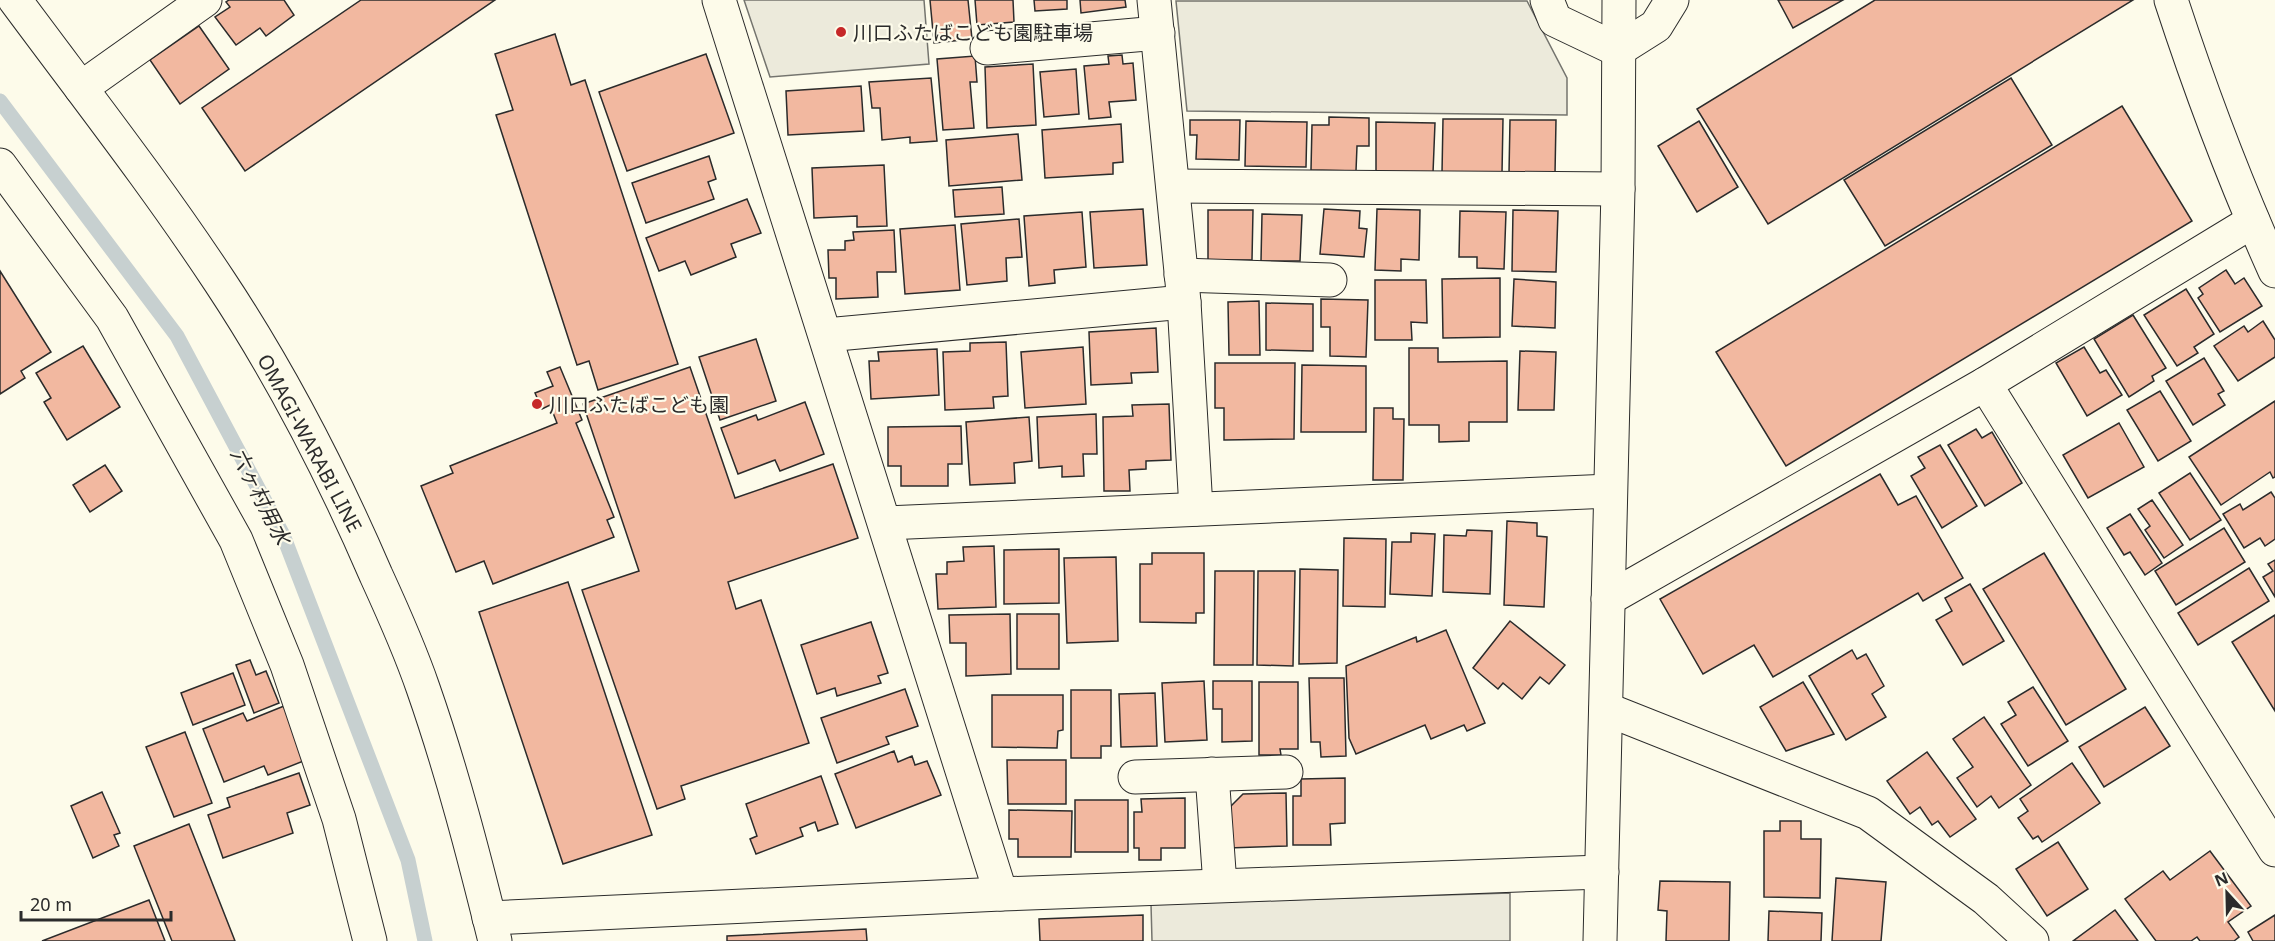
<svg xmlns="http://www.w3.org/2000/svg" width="2275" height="941" font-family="'Noto Sans','Noto Sans JP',sans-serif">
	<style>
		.parking { fill: #eceadb; stroke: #74746e; stroke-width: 1.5 }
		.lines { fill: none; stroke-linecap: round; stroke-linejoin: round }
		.stream { stroke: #c7d0d0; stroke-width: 15 }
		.building { fill: #f2b8a0; stroke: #2b2b2b; stroke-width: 1.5 }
		.minor-casing { stroke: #2b2b2b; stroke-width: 35 }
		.major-casing { stroke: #2b2b2b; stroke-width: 35 }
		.minor { stroke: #fdfbea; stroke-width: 33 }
		.major { stroke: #fdfbea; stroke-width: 33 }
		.poi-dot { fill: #c62828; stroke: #fdfbea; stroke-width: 2 }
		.labels { text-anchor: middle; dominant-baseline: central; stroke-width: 4.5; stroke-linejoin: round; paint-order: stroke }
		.poi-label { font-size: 20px; fill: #2b2b2b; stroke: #fdfbea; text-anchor: start }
		.street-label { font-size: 20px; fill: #2b2b2b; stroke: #fdfbea }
		.water-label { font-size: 21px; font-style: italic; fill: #2b2b2b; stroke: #fdfbea }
	</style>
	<rect width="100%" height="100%" fill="#fdfbea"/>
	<g class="parking">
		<polygon points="744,0 924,0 929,64 770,77"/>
		<polygon points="1176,1 1527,1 1567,78 1567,115 1187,111"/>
		<polygon points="1510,893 1510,941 1152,941 1151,904"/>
	</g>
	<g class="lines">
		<polyline class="stream" points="0,101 177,336 283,535 408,860 425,941"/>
	</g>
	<g class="building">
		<polygon points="229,0 284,0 294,15 266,36 260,28 236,45 215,17 230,7 226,2"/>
		<polygon points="361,0 495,0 245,171 202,108"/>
		<polygon points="930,0 968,0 972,39 934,43"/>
		<polygon points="975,0 1013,0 1014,22 977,25"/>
		<polygon points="1034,0 1067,0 1067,9 1035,11"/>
		<polygon points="1080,0 1125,0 1126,7 1081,13"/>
		<polygon points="1778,0 1843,0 1793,28"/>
		<polygon points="1875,0 2133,0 1768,224 1697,109"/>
		<polygon points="199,26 229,69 180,104 150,60"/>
		<polygon points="555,34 571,85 585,80 678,364 598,390 589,361 577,365 496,115 513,110 495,54"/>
		<polygon points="706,54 734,133 627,171 599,92"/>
		<polygon points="1122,55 1123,64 1133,63 1136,100 1109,102 1111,117 1089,119 1084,66 1109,64 1108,56"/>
		<polygon points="975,56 977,82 970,82 974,128 943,130 937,59"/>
		<polygon points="1033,64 1036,125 987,128 985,67"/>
		<polygon points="1076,69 1079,114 1044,117 1040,72"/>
		<polygon points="931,78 937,141 910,143 910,137 882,140 880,108 872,108 869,82"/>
		<polygon points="2011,78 2052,145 1885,246 1844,180"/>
		<polygon points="861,86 864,131 788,135 786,91"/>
		<polygon points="2122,106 2192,221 1786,466 1716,352"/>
		<polygon points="1329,117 1369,118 1369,146 1357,146 1356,171 1311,170 1312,125 1329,125"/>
		<polygon points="1443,119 1503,119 1502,173 1442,173"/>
		<polygon points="1190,120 1240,120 1239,160 1196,159 1197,135 1190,135"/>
		<polygon points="1510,120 1556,120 1555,174 1509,173"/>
		<polygon points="1246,121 1307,122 1306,167 1245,166"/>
		<polygon points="1699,121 1738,187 1697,212 1658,146"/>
		<polygon points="1376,122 1435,123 1433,173 1376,173"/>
		<polygon points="1121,124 1123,162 1113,163 1113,174 1045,178 1042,130"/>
		<polygon points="1018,134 1022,180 949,186 946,140"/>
		<polygon points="709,156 716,179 708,182 714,199 646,223 632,183"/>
		<polygon points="884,165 887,226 857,227 857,216 814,218 812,168"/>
		<polygon points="1002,187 1004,214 955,217 953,190"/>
		<polygon points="747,199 761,233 731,244 736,257 691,275 685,261 659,271 646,238"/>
		<polygon points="1143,209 1147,265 1094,268 1090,212"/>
		<polygon points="1324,209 1360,211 1359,228 1367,229 1364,257 1320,254"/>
		<polygon points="1377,209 1420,210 1419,260 1401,259 1401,271 1375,270"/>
		<polygon points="1208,210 1253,210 1252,260 1208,260"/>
		<polygon points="1513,210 1558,211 1556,272 1512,271"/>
		<polygon points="1460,211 1506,212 1504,269 1477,268 1477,257 1459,257"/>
		<polygon points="1082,212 1086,267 1054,270 1055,283 1029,286 1024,216"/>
		<polygon points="1262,214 1302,215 1300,261 1261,261"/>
		<polygon points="1019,219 1022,257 1006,258 1007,281 967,285 961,224"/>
		<polygon points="955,225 960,290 905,294 900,229"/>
		<polygon points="894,230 896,272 877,272 878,297 836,299 836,278 829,278 828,250 845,250 845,241 854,240 853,232"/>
		<polygon points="2226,270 2235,284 2244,278 2262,306 2220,332 2198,298 2203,294 2199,288"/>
		<polygon points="0,271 51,352 21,371 25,378 0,394"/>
		<polygon points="1500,278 1500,337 1443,338 1442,279"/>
		<polygon points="1514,279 1556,282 1555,328 1512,326"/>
		<polygon points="1375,280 1426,280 1427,323 1411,322 1412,340 1375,340"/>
		<polygon points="2186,289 2214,334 2194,347 2198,353 2177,366 2144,315"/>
		<polygon points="1321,299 1368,300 1366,357 1330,356 1330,327 1321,327"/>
		<polygon points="1259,301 1260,355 1229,355 1228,302"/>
		<polygon points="1266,303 1313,304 1313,351 1266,350"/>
		<polygon points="2133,315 2166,368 2152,376 2154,381 2129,397 2094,339"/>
		<polygon points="2263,321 2275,340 2275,357 2238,381 2214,346 2244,326 2248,332"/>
		<polygon points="1156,328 1158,372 1131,373 1132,383 1091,385 1089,332"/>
		<polygon points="756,339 776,401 720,420 699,357"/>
		<polygon points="1006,342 1008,396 993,397 994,408 945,410 943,352 970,351 970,343"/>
		<polygon points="83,346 120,407 67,440 44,402 51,398 36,373"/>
		<polygon points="1083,347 1086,404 1025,408 1021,352"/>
		<polygon points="2084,347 2100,373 2106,370 2122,395 2087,416 2056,363"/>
		<polygon points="1409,348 1438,348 1438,362 1507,361 1507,422 1469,422 1469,441 1439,442 1439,425 1409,425"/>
		<polygon points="937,349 939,395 871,399 869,361 879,361 878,352"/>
		<polygon points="1520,351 1556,352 1554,410 1518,410"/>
		<polygon points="2204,358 2224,391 2218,394 2225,405 2193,425 2166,381"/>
		<polygon points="1215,363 1295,363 1294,439 1224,440 1224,408 1215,408"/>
		<polygon points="1302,365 1366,366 1366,432 1301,432"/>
		<polygon points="560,367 582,420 576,423 614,517 607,520 614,537 493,584 484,561 456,572 421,486 453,473 450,466 557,423 550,405 542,409 535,393 553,386 547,372"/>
		<polygon points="690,367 735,498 833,464 858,538 728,582 736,609 761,600 809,743 681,786 685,799 657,809 582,590 639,571 583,404"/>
		<polygon points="2160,391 2191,441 2158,461 2127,410"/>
		<polygon points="2275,401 2275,477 2273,478 2270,472 2221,505 2189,457"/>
		<polygon points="805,402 824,454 780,471 775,460 738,474 721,428 756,415 758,420"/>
		<polygon points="1169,404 1171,460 1146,461 1146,469 1129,470 1130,491 1104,491 1103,417 1133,416 1132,405"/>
		<polygon points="1374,408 1393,408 1393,419 1404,419 1403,480 1373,480"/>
		<polygon points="1096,414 1097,454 1083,454 1084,476 1062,477 1062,466 1039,468 1037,417"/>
		<polygon points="1029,417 1032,461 1014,463 1015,483 970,485 966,422"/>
		<polygon points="2119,423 2144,467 2088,498 2063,455"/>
		<polygon points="961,426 962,464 948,464 948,486 901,486 901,466 888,466 888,427"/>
		<polygon points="1976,429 1982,438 1992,432 2022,483 1985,506 1948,445"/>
		<polygon points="1940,445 1977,506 1942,528 1911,476 1925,468 1918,457"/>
		<polygon points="105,465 122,491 90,512 73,485"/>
		<polygon points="2190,473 2221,520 2190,540 2159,493"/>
		<polygon points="1880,474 1898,505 1916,496 1963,578 1923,601 1918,593 1773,677 1754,645 1703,674 1660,599"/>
		<polygon points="2271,492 2275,498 2275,539 2265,546 2260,538 2244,548 2223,514 2240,504 2243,510"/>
		<polygon points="2152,500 2183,545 2164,558 2145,530 2150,526 2138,509"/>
		<polygon points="2130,514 2162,563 2145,575 2130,552 2124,555 2107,528"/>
		<polygon points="1507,521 1537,523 1537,536 1547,537 1544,607 1504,605"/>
		<polygon points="2224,528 2245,562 2176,605 2155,571"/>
		<polygon points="1467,530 1492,531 1490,594 1443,592 1444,535 1466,536"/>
		<polygon points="1411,533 1435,534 1432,596 1390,594 1392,542 1411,542"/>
		<polygon points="1344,538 1386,539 1385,607 1343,606"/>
		<polygon points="994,546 996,607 938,609 936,574 947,574 947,562 964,561 963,547"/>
		<polygon points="1059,549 1059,603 1004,604 1004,550"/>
		<polygon points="1152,553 1204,553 1204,613 1196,613 1196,623 1140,622 1140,564 1152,564"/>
		<polygon points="2044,553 2126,689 2066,725 1983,589"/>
		<polygon points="1116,557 1118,641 1067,643 1064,558"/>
		<polygon points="2275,560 2275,597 2263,577 2273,571 2268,564"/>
		<polygon points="2249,568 2269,601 2198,645 2178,613"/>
		<polygon points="1300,569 1338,570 1337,663 1299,664"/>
		<polygon points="1215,571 1254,571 1253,665 1214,665"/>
		<polygon points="1258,571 1295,571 1293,666 1257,665"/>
		<polygon points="568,582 652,835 563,864 479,612"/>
		<polygon points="1970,584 2004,641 1963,665 1936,620 1952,611 1945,598"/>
		<polygon points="1010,614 1011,674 966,676 966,643 950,643 949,615"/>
		<rect x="1017" y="614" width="42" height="55"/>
		<polygon points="2275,615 2275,711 2232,642"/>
		<polygon points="1510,621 1565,665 1549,684 1540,677 1522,699 1503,683 1498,689 1473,668"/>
		<polygon points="871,622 888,673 878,676 881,683 837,696 835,688 817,694 801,645"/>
		<polygon points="1446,630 1485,723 1467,731 1464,725 1431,739 1425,725 1356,754 1349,738 1346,666 1416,637 1417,642"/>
		<polygon points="1852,650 1857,659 1866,654 1884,686 1872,694 1886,717 1846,740 1809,676"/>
		<polygon points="250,660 256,675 266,671 279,703 254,713 236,665"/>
		<polygon points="233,673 245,705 193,725 181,693"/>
		<polygon points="1309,678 1344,678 1346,756 1321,757 1320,742 1311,742"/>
		<polygon points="1204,681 1207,740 1165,742 1162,683"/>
		<polygon points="1213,681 1252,681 1252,741 1222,742 1222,709 1213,709"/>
		<polygon points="1259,682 1298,682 1298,749 1280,749 1281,755 1259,755"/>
		<polygon points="1803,682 1834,734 1786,751 1760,707"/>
		<polygon points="2033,687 2068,741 2028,766 2001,724 2016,715 2008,702"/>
		<polygon points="905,689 918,726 886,737 889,744 837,763 821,718"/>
		<polygon points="1071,690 1111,690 1111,746 1101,746 1101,758 1071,758"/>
		<polygon points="1155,693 1157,746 1121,747 1119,694"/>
		<polygon points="992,695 1063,695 1063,730 1058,731 1057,748 992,747"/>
		<polygon points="284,706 306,760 268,775 264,766 224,782 203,729 243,713 247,721"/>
		<polygon points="2145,707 2170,746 2104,787 2079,747"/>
		<polygon points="1984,717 2031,785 1999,808 1991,796 1977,807 1957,778 1973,767 1953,739"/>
		<polygon points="185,732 212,803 174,817 146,747"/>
		<polygon points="894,751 898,762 912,756 915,765 927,761 941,795 856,828 835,774"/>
		<polygon points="1927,752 1976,819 1950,837 1938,821 1932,825 1920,807 1910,814 1887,781"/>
		<polygon points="1007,760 1066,760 1066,804 1008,804"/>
		<polygon points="2072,763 2100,803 2042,842 2038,836 2033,839 2018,818 2028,811 2020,799"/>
		<polygon points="299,773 310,805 287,813 293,833 223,858 208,815 230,807 227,798"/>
		<polygon points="821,776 838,824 818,831 815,822 800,828 803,836 756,854 750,839 757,836 746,804"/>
		<polygon points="1345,778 1345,823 1330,824 1331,845 1293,845 1293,796 1301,796 1301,779"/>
		<polygon points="102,792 120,833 114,835 119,846 93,858 71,806"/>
		<polygon points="1286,793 1287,846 1228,848 1227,810 1243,794"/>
		<polygon points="1185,798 1185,848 1161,848 1161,860 1139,860 1139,848 1134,848 1134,812 1142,812 1141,799"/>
		<rect x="1075" y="800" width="53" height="52"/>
		<polygon points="1009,810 1072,811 1071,857 1018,857 1018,839 1009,839"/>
		<polygon points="1780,821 1801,821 1801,839 1821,839 1820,898 1764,897 1764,831 1780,831"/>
		<polygon points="189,824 235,941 172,941 134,846"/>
		<polygon points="2058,842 2088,889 2047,916 2016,869"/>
		<polygon points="2210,851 2251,906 2228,922 2239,937 2234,941 2200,941 2197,937 2191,941 2156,941 2125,899 2163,871 2170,880"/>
		<polygon points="1836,878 1886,882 1881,941 1832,941"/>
		<polygon points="1660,881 1730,882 1729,941 1666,941 1667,911 1658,910"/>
		<polygon points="149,900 165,941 42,941"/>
		<polygon points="2115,910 2138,941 2073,941"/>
		<polygon points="1769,911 1822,913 1821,941 1768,941"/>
		<polygon points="1143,915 1143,941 1040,941 1039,919"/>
		<polygon points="2275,915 2275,941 2253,941 2248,932"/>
		<polygon points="866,929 867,941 727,941 727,936"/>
	</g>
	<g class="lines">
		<g class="minor-casing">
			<g id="minor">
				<path d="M719,0C812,298 908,595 1001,894"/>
				<polyline points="1154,0 1184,302 1196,509"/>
				<polyline points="1547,0 1555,20 1618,50 1656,26 1672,0"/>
				<path d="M2171,0C2201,92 2235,182 2275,271"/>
				<polyline points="987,48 1158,33"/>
				<polyline points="81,88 205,0"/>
				<polyline points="0,165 112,318 236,540 287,665 339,819 370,941"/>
				<polyline points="1173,186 1618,189"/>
				<polyline points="1181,275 1330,280"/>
				<polyline points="826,335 1184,302"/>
				<polyline points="1985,384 2275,850"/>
				<polyline points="886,523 1610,491"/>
				<polyline points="1608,599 1985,384 2253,221"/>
				<polyline points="1606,709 1868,813 1986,899 2032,941"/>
				<polyline points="1212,774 1220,885"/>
				<polyline points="1135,777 1286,772"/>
				<polyline points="489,918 1001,894 1602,872"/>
				<polyline points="1600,941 1618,189 1619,0"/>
			</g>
		</g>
		<g class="major-casing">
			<path id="major" d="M15,0C84,93 156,185 220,282C281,374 332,473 376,575C393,612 410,650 423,688C452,771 474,856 495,941"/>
		</g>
		<use href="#minor" class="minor"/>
		<use href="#major" class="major"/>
	</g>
	<g class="poi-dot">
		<circle cx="841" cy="32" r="6"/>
		<circle cx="537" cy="404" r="6"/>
	</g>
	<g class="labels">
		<g class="poi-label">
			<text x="853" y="32">川口ふたばこども園駐車場</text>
			<text x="549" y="404">川口ふたばこども園</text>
		</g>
		<g class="street-label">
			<text transform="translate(310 443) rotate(62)">OMAGI-WARABI LINE</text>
		</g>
		<g class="water-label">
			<text transform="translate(261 496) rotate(63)">六ヶ村用水</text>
		</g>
	</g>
	<g transform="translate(2227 893) rotate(338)" stroke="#fdfbea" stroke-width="4.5" paint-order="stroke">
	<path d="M0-4.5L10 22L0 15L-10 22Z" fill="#2b2b2b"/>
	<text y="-9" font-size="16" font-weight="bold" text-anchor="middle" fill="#2b2b2b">N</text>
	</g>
	<path d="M21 911v9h150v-9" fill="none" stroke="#2b2b2b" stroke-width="3"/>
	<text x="30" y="911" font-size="18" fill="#2b2b2b" stroke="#fdfbea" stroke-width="4.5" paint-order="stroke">20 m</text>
</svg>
